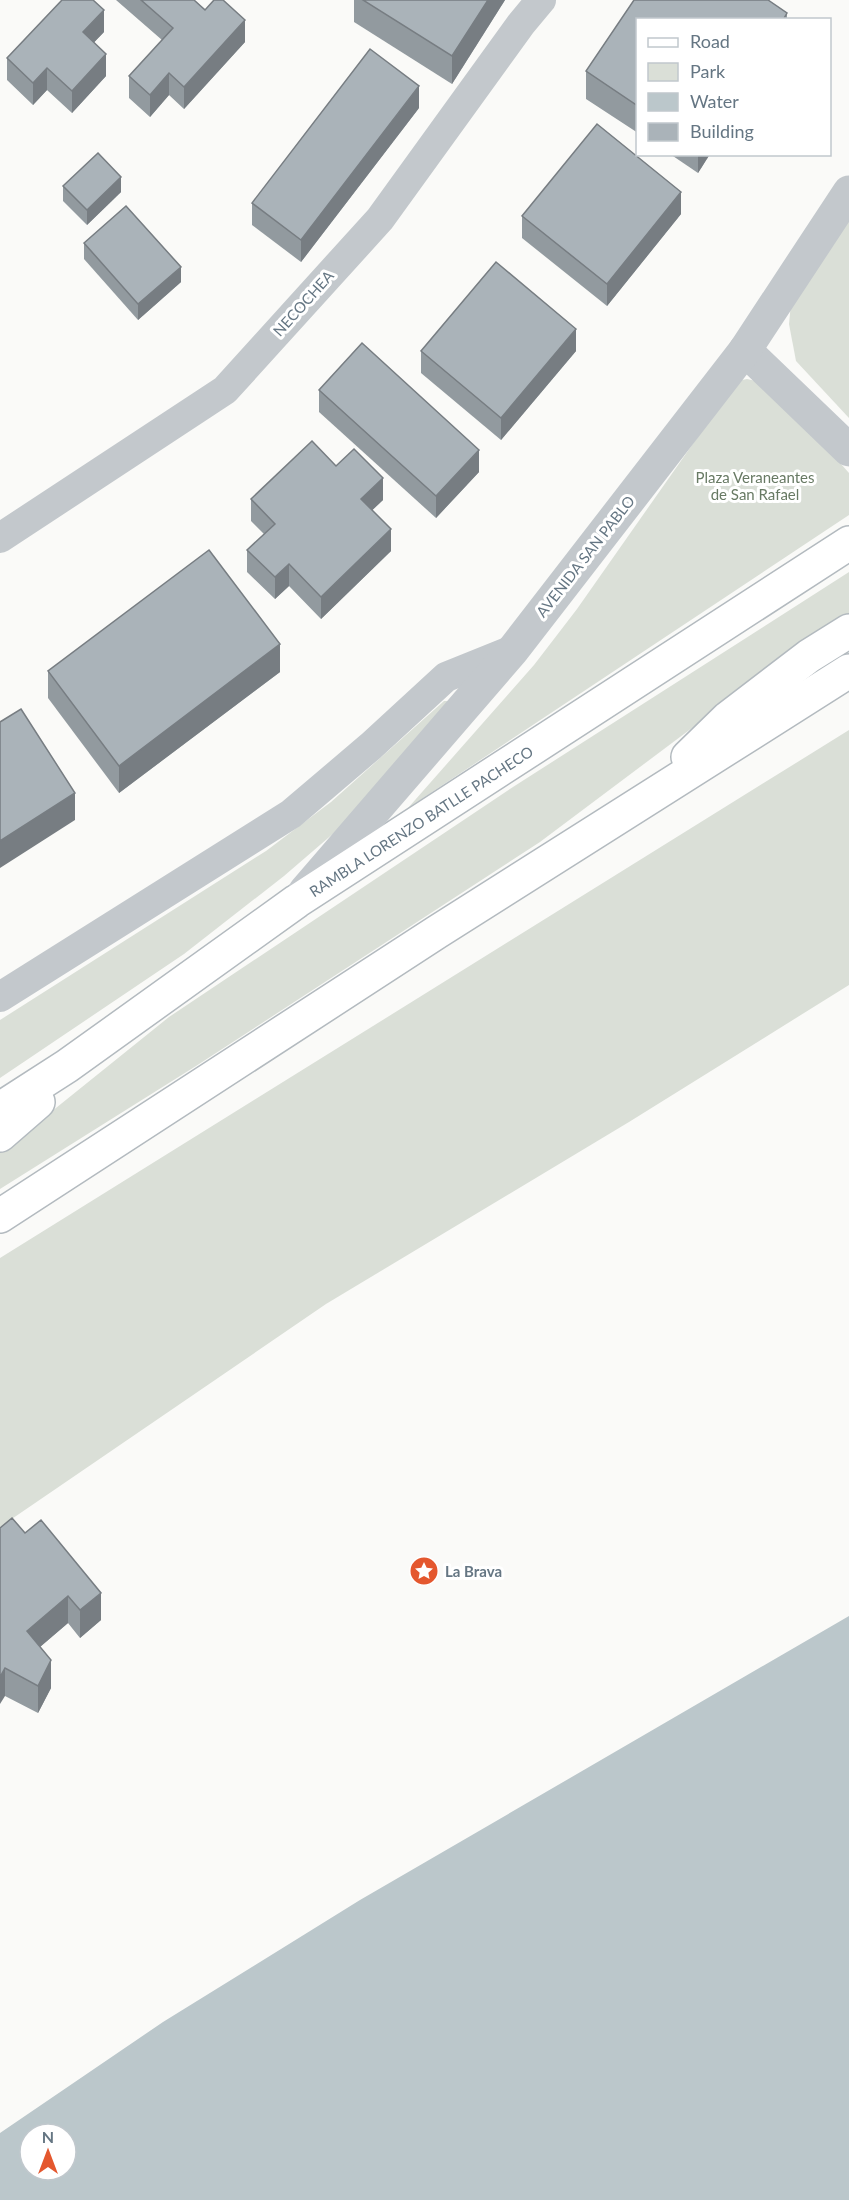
<svg xmlns="http://www.w3.org/2000/svg" width="849" height="2200" font-family="Lato,sans-serif">
	<style>
		.green { fill: #dadfd7 }
		.water { fill: #bbc7cb; fill-rule: evenodd }
		.lines { fill: none; stroke-linecap: round; stroke-linejoin: round }
		.secondary-casing { stroke: #b3babf; stroke-width: 36 }
		.minor { stroke: #c3c8cc; stroke-width: 30 }
		.tertiary { stroke: #c3c8cc; stroke-width: 33 }
		.secondary { stroke: #fff; stroke-width: 33 }
		.wall { fill: #929a9f }
		.shaded-wall { fill: #777d82 }
		.building { fill: #aab3b9; stroke: #777d82; stroke-width: 1.5 }
		.labels { text-anchor: middle; dominant-baseline: central; stroke-width: 6; stroke-linejoin: round; paint-order: stroke }
		.street-label { font-size: 15px; fill: #657683; stroke: #fff }
		.park-label { font-size: 15px; fill: #687a64; stroke: #fff }
		.poi-label { font-size: 15px; font-weight: bold; fill: #657683; stroke: #fff; text-anchor: start }
	</style>
	<rect width="100%" height="100%" fill="#fafaf8"/>
	<g class="green">
		<polygon points="849,217 849,418 796,361 789,324 791,303"/>
		<polygon points="747,379 756,381 825,446 849,473 849,515 408,808 534,665 577,609 737,381"/>
		<polygon points="849,572 849,617 740,692 540,842 196,1066 0,1189 0,1153 169,1017 513,787"/>
		<polygon points="444,701 449,701 349,820 284,876 184,954 0,1078 0,1020 266,851 331,802"/>
		<polygon points="849,730 849,985 629,1122 326,1304 0,1527 0,1258"/>
	</g>
	<path class="water" d="M849,1616V2200H0V2133L163,2022L360,1900ZM30,2134H66V2170H30Z"/>
	<g class="lines">
		<g class="secondary-casing">
			<g id="secondary">
				<polyline points="688,757 728,718 809,656 849,631"/>
				<polyline points="0,1109 67,1066 297,901 849,543"/>
				<polyline points="0,1135 38,1102"/>
				<polyline points="0,1216 437,932 849,671"/>
			</g>
		</g>
		<g class="minor">
			<polyline points="0,538 225,390 380,219 521,24 541,0"/>
			<polyline points="0,997 291,814 371,746 446,677 513,650"/>
		</g>
		<g class="tertiary">
			<polyline points="745,350 849,450"/>
			<polyline points="305,891 513,650 745,350 849,192"/>
		</g>
		<use href="#secondary" class="secondary"/>
	</g>
	<g class="wall">
		<polygon points="116,0 194,0 245,42 184,109 169,95 150,117 129,98 129,76 162,40"/>
		<polygon points="354,0 505,0 452,84 354,22"/>
		<polygon points="634,0 768,0 787,13 787,20 638,20 638,133 586,99 586,71"/>
		<polygon points="104,32 94,42 106,76 72,113 47,90 33,105 7,80 7,58"/>
		<polygon points="419,108 301,262 252,225 252,203"/>
		<polygon points="670,154 710,154 698,173"/>
		<polygon points="63,186 121,192 87,225 63,201"/>
		<polygon points="681,214 607,306 522,238 522,216"/>
		<polygon points="84,243 181,282 138,320 84,259"/>
		<polygon points="421,351 576,351 501,440 421,373"/>
		<polygon points="319,390 479,472 436,518 319,412"/>
		<polygon points="336,466 383,500 372,510 391,551 321,619 289,586 275,599 247,572 247,550 264,534 251,521 251,499"/>
		<polygon points="48,671 280,672 119,793 48,698"/>
		<polygon points="0,1528 101,1620 80,1638 68,1623 40,1647 51,1688 38,1713 5,1696"/>
	</g>
	<g class="shaded-wall">
		<polygon points="488,0 505,0 452,84 452,56"/>
		<polygon points="104,10 104,32 83,54 83,32"/>
		<polygon points="245,20 245,42 184,109 184,87"/>
		<polygon points="106,54 106,76 72,113 72,91"/>
		<polygon points="47,68 47,90 33,105 33,83"/>
		<polygon points="169,73 169,95 150,117 150,95"/>
		<polygon points="419,86 419,108 301,262 301,240"/>
		<polygon points="698,154 710,154 698,173"/>
		<polygon points="121,177 121,192 87,225 87,210"/>
		<polygon points="681,192 681,214 607,306 607,284"/>
		<polygon points="181,267 181,282 138,320 138,304"/>
		<polygon points="576,329 576,351 501,440 501,418"/>
		<polygon points="479,450 479,472 436,518 436,496"/>
		<polygon points="383,478 383,500 361,521 361,499"/>
		<polygon points="391,529 391,551 321,619 321,597"/>
		<polygon points="289,564 289,586 275,599 275,577"/>
		<polygon points="280,644 280,672 119,793 119,766"/>
		<polygon points="75,793 75,820 0,868 0,841"/>
		<polygon points="101,1593 101,1620 80,1638 80,1610"/>
		<polygon points="68,1596 68,1623 27,1658 27,1631"/>
		<polygon points="51,1660 51,1688 38,1713 38,1686"/>
		<polygon points="5,1668 5,1696 0,1704 0,1677"/>
	</g>
	<g class="building">
		<polygon points="62,0 93,0 104,10 83,32 106,54 72,91 47,68 33,83 7,58"/>
		<polygon points="141,0 194,0 205,10 214,0 223,0 245,20 184,87 169,73 150,95 129,76 173,28"/>
		<polygon points="363,0 488,0 452,56"/>
		<polygon points="634,0 768,0 787,13 783,20 638,20 638,106 586,71"/>
		<polygon points="370,49 419,86 301,240 252,203"/>
		<polygon points="597,124 681,192 607,284 522,216"/>
		<polygon points="98,153 121,177 87,210 63,186"/>
		<polygon points="126,206 181,267 138,304 84,243"/>
		<polygon points="496,262 576,329 501,418 421,351"/>
		<polygon points="362,343 479,450 436,496 319,390"/>
		<polygon points="312,441 336,466 354,449 383,478 361,499 391,529 321,597 289,564 275,577 247,550 275,524 251,499"/>
		<polygon points="209,550 280,644 119,766 48,671"/>
		<polygon points="21,709 75,793 0,841 0,722"/>
		<polygon points="12,1518 25,1533 41,1520 101,1593 80,1610 68,1596 27,1631 51,1660 38,1686 5,1668 0,1677 0,1528"/>
	</g>
	<defs>
		<g id="sight-disc" transform="scale(1.5)"><circle r="9.5" fill="#e4572e" stroke="#fff"/><path d="M0-6L1.8-2.2L6-1.7L2.9 1.2L3.7 5.4L0 3.3L-3.7 5.4L-2.9 1.2L-6-1.7L-1.8-2.2Z" fill="#fff"/></g>
	</defs>
	<g fill-rule="evenodd">
		<use href="#sight-disc" x="424" y="1571"/>
	</g>
	<g class="labels">
		<g class="street-label">
			<text transform="translate(303 303) rotate(-48)">NECOCHEA</text>
			<text transform="translate(585 556) rotate(-52)">AVENIDA SAN PABLO</text>
			<text transform="translate(421 821) rotate(-33)">RAMBLA LORENZO BATLLE PACHECO</text>
		</g>
		<g class="park-label">
			<text x="755" y="477">Plaza Veraneantes<tspan x="755" dy="17">de San Rafael</tspan></text>
		</g>
		<g class="poi-label">
			<text x="445" y="1571">La Brava</text>
		</g>
	</g>
	<rect x="636" y="18" width="195" height="138" fill="#ffffff" stroke="#c1c8cd" stroke-width="1.5"/>
	<rect x="648" y="38" width="30" height="9" fill="#ffffff" stroke="#c1c8cd" stroke-width="1.5"/>
	<text x="690" y="48" font-size="18" fill="#657683">Road</text>
	<rect x="648" y="63" width="30" height="18" fill="#dadfd7" stroke="#c1c8cd" stroke-width="1.5"/>
	<text x="690" y="78" font-size="18" fill="#657683">Park</text>
	<rect x="648" y="93" width="30" height="18" fill="#bbc7cb" stroke="#c1c8cd" stroke-width="1.5"/>
	<text x="690" y="108" font-size="18" fill="#657683">Water</text>
	<rect x="648" y="123" width="30" height="18" fill="#aab3b9" stroke="#c1c8cd" stroke-width="1.5"/>
	<text x="690" y="138" font-size="18" fill="#657683">Building</text>
	<g transform="translate(48 2152)"><circle r="28" fill="#ffffff" stroke="#c1c8cd" stroke-width="1.5"/>
	<path d="M0-4.5L10 22L0 15L-10 22Z" fill="#e4572e"/>
	<text y="-9" font-size="16" font-weight="bold" text-anchor="middle" fill="#657683">N</text>
	</g>
</svg>
